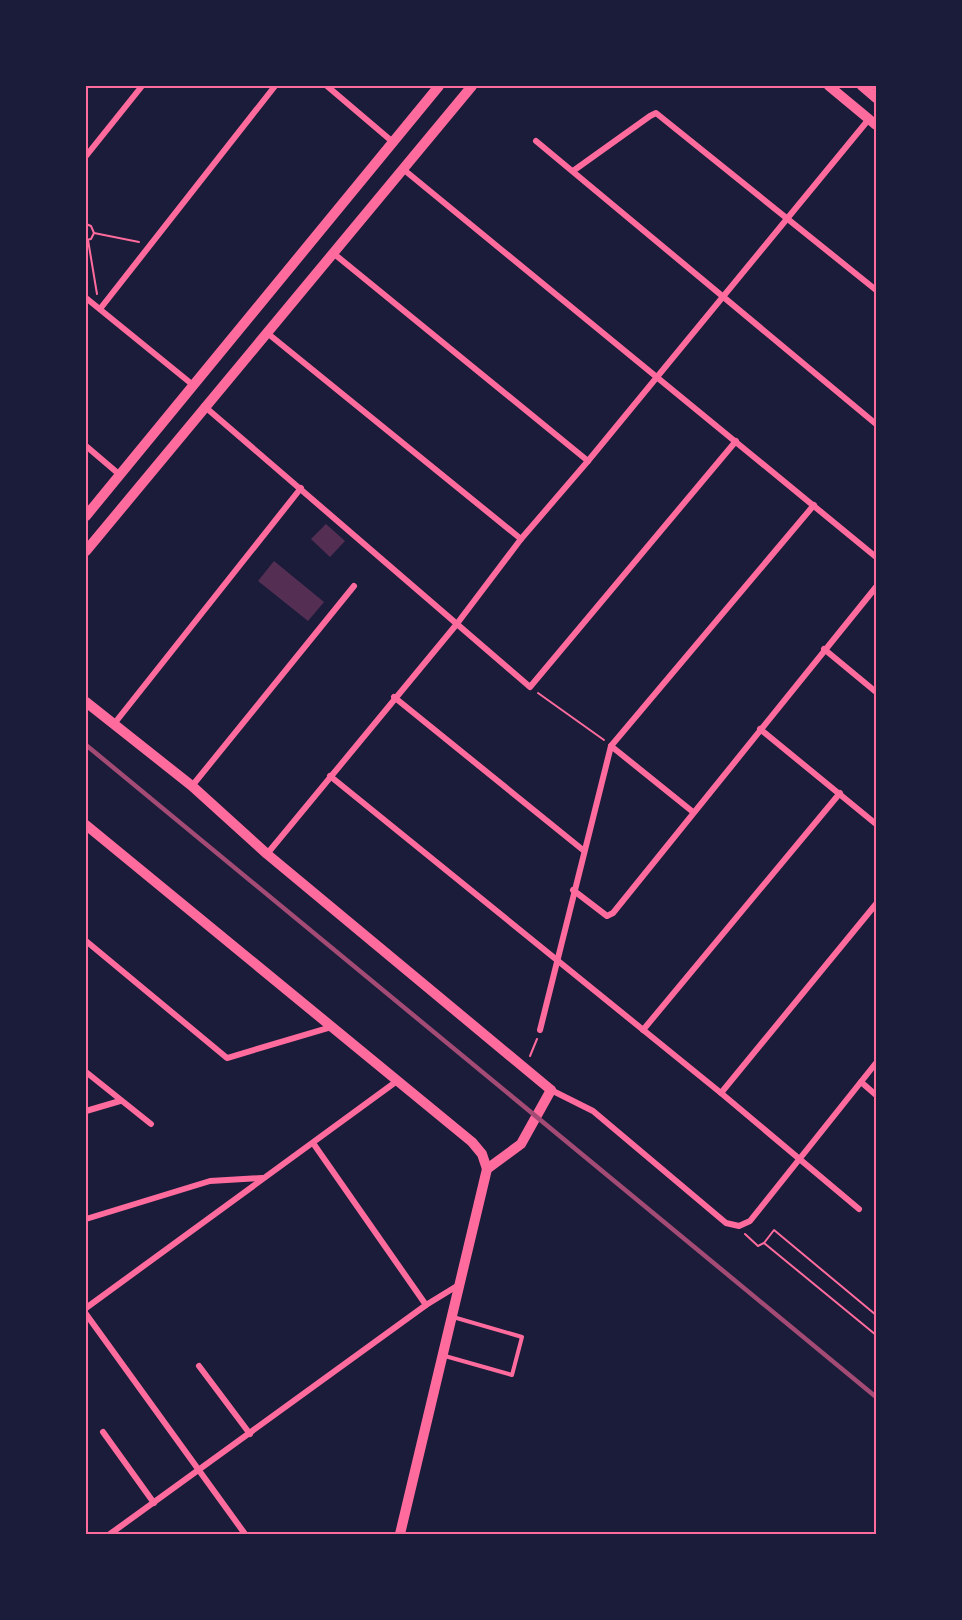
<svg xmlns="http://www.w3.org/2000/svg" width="962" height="1620" font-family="Signika,sans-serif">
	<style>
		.building { fill: #542f53 }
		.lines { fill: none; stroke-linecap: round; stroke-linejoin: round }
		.path { stroke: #ff6b9d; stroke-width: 2 }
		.service { stroke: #ff6b9d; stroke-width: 4 }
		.minor { stroke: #ff6b9d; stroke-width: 6 }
		.tertiary { stroke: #ff6b9d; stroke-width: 10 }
		.secondary { stroke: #ff6b9d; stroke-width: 10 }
		.rail { stroke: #a44b75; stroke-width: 4.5 }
		.neatline { fill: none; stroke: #ff6b9d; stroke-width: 2 }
	</style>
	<rect width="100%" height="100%" fill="#1b1b3a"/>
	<g class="building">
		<polygon points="326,524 345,541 330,557 311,539"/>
		<polygon points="274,561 324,602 308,621 258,581"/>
	</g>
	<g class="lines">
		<g class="path">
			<polyline points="86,224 91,226 94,233 91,239 86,240"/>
			<polyline points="94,233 139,242"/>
			<polyline points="88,240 97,294"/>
			<polyline points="538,693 604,740"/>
			<polyline points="530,1056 537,1039"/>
			<polyline points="745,1234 758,1246 764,1243 774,1230 876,1315"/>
			<polyline points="764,1243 876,1335"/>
		</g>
		<polyline class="service" points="445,1356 512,1375 522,1337 453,1317"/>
		<g class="minor">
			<polyline points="327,86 394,143"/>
			<polyline points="865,88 875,86"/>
			<polyline points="536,141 876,424"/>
			<polyline points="86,156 142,86"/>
			<polyline points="403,169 876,557"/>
			<polyline points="573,171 650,116 656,113 876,290"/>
			<polyline points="333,253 588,461"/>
			<polyline points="86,298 193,385"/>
			<polyline points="100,309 275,86"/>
			<polyline points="266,332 521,539"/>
			<polyline points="204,406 530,687 736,441"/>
			<polyline points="86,446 120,475"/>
			<polyline points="824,649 876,692"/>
			<polyline points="394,697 583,850"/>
			<polyline points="114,724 301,488"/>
			<polyline points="760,729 876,824"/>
			<polyline points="611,746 693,812"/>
			<polyline points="330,776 721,1093 859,1209"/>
			<polyline points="192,786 354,586"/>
			<polyline points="267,854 456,625 521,539 588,461 869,119"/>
			<polyline points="573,890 607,916 613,913 876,587"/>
			<polyline points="86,941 227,1058 331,1027"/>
			<polyline points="540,1030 611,746 814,505"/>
			<polyline points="643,1030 840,793"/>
			<polyline points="86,1072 151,1124"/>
			<polyline points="861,1082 876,1095"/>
			<polyline points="551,1090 593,1111 726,1223 739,1226 750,1221 876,1063"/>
			<polyline points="721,1093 876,904"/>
			<polyline points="86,1111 120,1101"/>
			<polyline points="313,1143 426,1305"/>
			<polyline points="86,1219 210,1181 262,1178"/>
			<polyline points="86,1308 397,1081"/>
			<polyline points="86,1314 245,1534"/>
			<polyline points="199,1366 250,1434"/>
			<polyline points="103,1432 154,1503"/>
			<polyline points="110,1534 426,1305 457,1286"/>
		</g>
		<g class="tertiary">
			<polyline points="829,86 876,125"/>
			<polyline points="862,86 876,98"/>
			<polyline points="86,702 192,786 267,854 551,1090"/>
			<polyline points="86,825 472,1142 482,1154 487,1169"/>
		</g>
		<g class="secondary">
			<polyline points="86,516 439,86"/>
			<polyline points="86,551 472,86"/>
			<polyline points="400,1534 487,1169 521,1144 551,1090"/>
		</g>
		<polyline class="rail" points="86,745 876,1397"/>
	</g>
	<rect width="962" height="1620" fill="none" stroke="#1b1b3a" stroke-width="174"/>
	<rect x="87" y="87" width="788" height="1446" class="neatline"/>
</svg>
